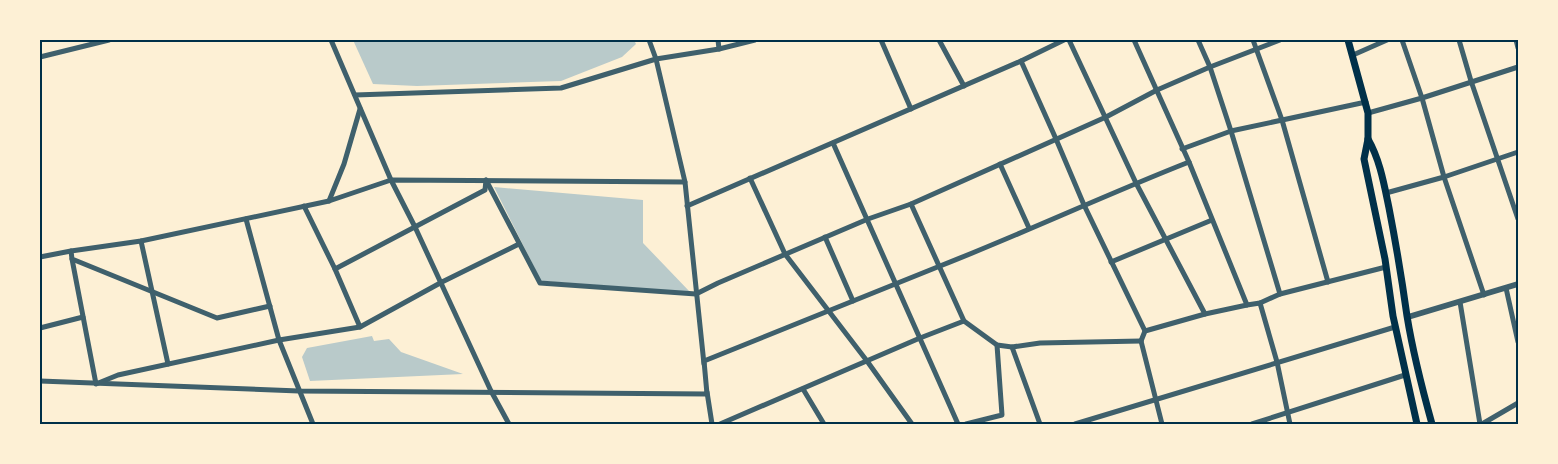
<svg xmlns="http://www.w3.org/2000/svg" width="1558" height="464" font-family="'Source Sans 3',sans-serif">
	<style>
		.green { fill: #b9caca }
		.lines { fill: none; stroke-linecap: round; stroke-linejoin: round }
		.minor { stroke: #3f606c; stroke-width: 5 }
		.tertiary { stroke: #3f606c; stroke-width: 6 }
		.secondary { stroke: #003049; stroke-width: 7 }
		.neatline { fill: none; stroke: #003049; stroke-width: 2 }
	</style>
	<rect width="100%" height="100%" fill="#fdf0d5"/>
	<g class="green">
		<polygon points="353,40 634,40 636,44 622,57 561,81 417,86 373,84"/>
		<polygon points="494,187 643,200 643,243 690,292 541,281"/>
		<polygon points="372,336 374,341 389,339 401,352 463,374 310,381 302,357 307,348"/>
	</g>
	<g class="lines">
		<g class="minor">
			<polyline points="331,40 391,180 415,227 491,391 509,424"/>
			<polyline points="649,40 656,59 685,182 704,364"/>
			<polyline points="718,40 719,49"/>
			<polyline points="881,40 911,109"/>
			<polyline points="939,40 964,86"/>
			<polyline points="1069,40 1136,183 1205,314"/>
			<polyline points="1134,40 1189,162 1247,305 1205,314 1145,331 1141,341"/>
			<polyline points="1198,40 1210,67 1231,131 1280,294"/>
			<polyline points="1253,40 1282,120 1328,282"/>
			<polyline points="1402,40 1422,98 1444,177 1484,295"/>
			<polyline points="1459,40 1471,81 1518,219"/>
			<polyline points="1516,40 1518,48"/>
			<polyline points="1353,55 1387,40"/>
			<polyline points="40,57 109,40"/>
			<polyline points="1021,61 1064,40"/>
			<polyline points="355,95 561,88 656,59 719,49 755,40"/>
			<polyline points="1368,113 1422,98 1518,67"/>
			<polyline points="833,143 958,424"/>
			<polyline points="1182,149 1231,131 1366,102"/>
			<polyline points="1000,164 1029,228"/>
			<polyline points="750,178 785,254 867,361 912,424"/>
			<polyline points="486,180 540,283 696,294 718,283 868,219 911,204"/>
			<polyline points="1386,193 1444,177 1518,152"/>
			<polyline points="329,201 344,164 360,109"/>
			<polyline points="304,206 335,269 360,327"/>
			<polyline points="687,206 1021,61 1056,139 1084,205 1145,331"/>
			<polyline points="246,219 279,340 313,424"/>
			<polyline points="825,237 853,301"/>
			<polyline points="141,241 168,364"/>
			<polyline points="71,251 72,259 217,318 270,306"/>
			<polyline points="40,257 71,251 141,241 329,201 391,180 685,182"/>
			<polyline points="72,259 96,384 118,375 279,340 360,327 442,282 519,244"/>
			<polyline points="1111,262 1212,220"/>
			<polyline points="335,269 485,190 486,180"/>
			<polyline points="1506,288 1518,342"/>
			<polyline points="1460,302 1480,424"/>
			<polyline points="1260,303 1277,362 1290,424"/>
			<polyline points="1247,305 1260,303 1280,294 1386,267"/>
			<polyline points="40,328 83,317"/>
			<polyline points="1141,341 1040,343 1012,347 997,345 964,321 911,204 1106,117 1157,90 1210,67 1280,40"/>
			<polyline points="1141,341 1162,424"/>
			<polyline points="1012,347 1040,424"/>
			<path d="M40,381L299,391L707,394L704,361C783,329 862,298 940,266C1024,233 1105,195 1189,162"/>
			<polyline points="803,389 824,424"/>
			<polyline points="707,392 712,424"/>
			<polyline points="720,424 920,338 964,321"/>
			<polyline points="966,424 1002,415 997,345"/>
			<polyline points="1075,424 1395,327"/>
			<polyline points="1252,424 1405,375"/>
			<polyline points="1482,424 1518,403"/>
		</g>
		<polyline class="tertiary" points="1408,317 1518,284"/>
		<g class="secondary">
			<polyline points="1348,40 1368,113 1368,139 1364,159 1385,259 1393,316 1417,424"/>
			<path d="M1368,139C1380,160 1384,184 1389,208C1396,244 1402,280 1407,316C1413,353 1422,388 1432,424"/>
		</g>
	</g>
	<rect width="1558" height="464" fill="none" stroke="#fdf0d5" stroke-width="82"/>
	<rect x="41" y="41" width="1476" height="382" class="neatline"/>
</svg>
